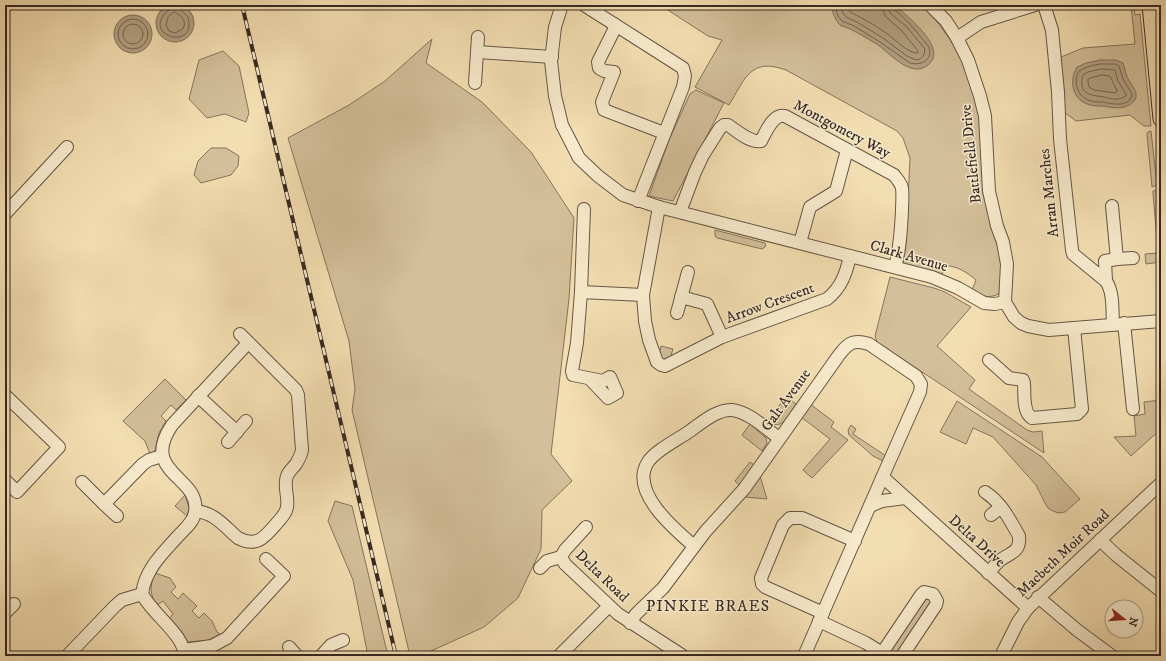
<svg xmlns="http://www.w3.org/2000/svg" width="1166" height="661" font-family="'IM FELL DW Pica',serif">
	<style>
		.green { fill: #d3bf99; stroke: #84745e }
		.water { fill: #b3a081; stroke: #81705b }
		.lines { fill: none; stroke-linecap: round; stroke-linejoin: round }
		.shore { stroke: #746452; stroke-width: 1 }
		.minor-casing { stroke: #655646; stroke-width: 14 }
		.major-casing { stroke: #362923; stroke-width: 17 }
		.minor { stroke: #f7eacc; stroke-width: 12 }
		.major { stroke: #f3deb1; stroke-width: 15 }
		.rail-casing { stroke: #362923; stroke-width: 4 }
		.rail { stroke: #f7eacc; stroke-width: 2.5; stroke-dasharray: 8; stroke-linecap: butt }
		.labels { text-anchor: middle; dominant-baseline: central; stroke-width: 3; stroke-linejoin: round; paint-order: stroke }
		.street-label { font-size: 15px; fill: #362923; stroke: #f7eacc }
		.neighbourhood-label { font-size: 16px; letter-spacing: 1px; fill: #362923; stroke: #f7eacc }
	</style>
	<rect width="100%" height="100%" fill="#f3deb1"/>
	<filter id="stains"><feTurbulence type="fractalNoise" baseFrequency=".005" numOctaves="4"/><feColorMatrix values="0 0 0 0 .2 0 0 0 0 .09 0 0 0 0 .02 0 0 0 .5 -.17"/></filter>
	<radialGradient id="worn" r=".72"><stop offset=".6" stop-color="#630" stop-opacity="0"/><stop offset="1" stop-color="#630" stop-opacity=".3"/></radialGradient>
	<g class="green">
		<path d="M660,5H922L939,24L960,54L975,90L1002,258V269L999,294C986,299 983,296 972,290L976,280C968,273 956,265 945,266L942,275L903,263L906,244L910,158L903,138L897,131L786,70C750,57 745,79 729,105L695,87L722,40L708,36Z"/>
		<polygon points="1131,5 1139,5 1139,6 1134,7 1135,15 1140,14 1151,126 1144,126 1130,115 1076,121 1064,112 1061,57 1083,48 1135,44"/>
		<polygon points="432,39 426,63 482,102 531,152 574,218 569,299 551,454 572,481 542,510 541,549 518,598 484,627 420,656 410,656 352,410 355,389 349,341 288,138 349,105 385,81"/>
		<polygon points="223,51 239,66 249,113 246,122 225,114 207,118 189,99 199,60"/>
		<polygon points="696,90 724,103 673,201 649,196 669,140 690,94"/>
		<polygon points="1151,131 1157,185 1152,187 1147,134 1148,132"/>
		<polygon points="211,148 226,148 239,156 238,166 231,175 201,183 194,175 198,161"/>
		<polygon points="1157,190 1161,229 1161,262 1146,264 1145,254 1158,253 1153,193 1153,191"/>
		<polygon points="715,230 765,243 766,246 762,249 717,238 715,236"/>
		<polygon points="890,277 934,288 945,292 971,307 937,346 975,380 969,389 1027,430 1033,432 1042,431 1044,453 877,342 875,336"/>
		<polygon points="661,346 673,349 670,359 663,360 659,355"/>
		<polygon points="165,379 186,400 176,410 171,405 161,416 166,421 159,433 155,451 150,454 145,441 123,421"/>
		<path d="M786,397L796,404C788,416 782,432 767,421Z"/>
		<polygon points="1161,400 1161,429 1131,456 1114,437 1136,436 1134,416 1145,414 1144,402"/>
		<polygon points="957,401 1042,457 1080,499 1065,512 1058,513 1053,511 1048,508 1044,501 1036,485 993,437 973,428 966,444 940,432"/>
		<polygon points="810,404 834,422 831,427 848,440 812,478 803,470 830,439 801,417"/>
		<polygon points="750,424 766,438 767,443 762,451 742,435"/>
		<polygon points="851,425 856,429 853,434 886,456 883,461 873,456 849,435 848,430"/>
		<polygon points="750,462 754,465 739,485 735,481"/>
		<polygon points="760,476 767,499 745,497"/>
		<polygon points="185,495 189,508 187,516 175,506"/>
		<polygon points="335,501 352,506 388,656 368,656 353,580 328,521"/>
		<path d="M155,573L170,578L176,587L171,592L178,599L183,593L197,606L192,611L199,618L204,613L212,621L217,632L220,634L209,640L188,642L182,632L169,619L173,614L163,601L157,605C149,595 150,584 155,573Z"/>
		<polygon points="925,596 933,601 897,656 894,656 889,653 889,645"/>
	</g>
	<g class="water">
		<circle cx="175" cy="23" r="19"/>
		<path d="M831,5H895C907,17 949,48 928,65C923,69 917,70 911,68C898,64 888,52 878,45C870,40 862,35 854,31C850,28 843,27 840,25C835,20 832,11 831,5Z"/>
		<circle cx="133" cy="34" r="19"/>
		<path d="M1100,60H1116L1123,63L1127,77L1136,92V98C1128,111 1115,108 1102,106C1097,106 1092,106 1087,104C1072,98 1069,80 1077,67L1086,63Z"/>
	</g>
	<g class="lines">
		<g class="shore">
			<path d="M171,5L170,9C137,35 198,53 188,17L180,9L179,5"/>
			<path d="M835,5L838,16L842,21L854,26L880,42L910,63C921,66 933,60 929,47L910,24L894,9L893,5"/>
			<polyline points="840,5 843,13 846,17 857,22 883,38 907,56 916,60 920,59 924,55 925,49 907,27 890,13 888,5"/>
			<path d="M846,5L850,12C862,18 875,25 886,33C894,38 908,54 918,53V51L902,31L885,16L882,5"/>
			<path d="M174,12C182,15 187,21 183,29L175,33L169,31L166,25L168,17Z"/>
			<circle cx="133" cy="34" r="15"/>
			<circle cx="133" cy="34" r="10"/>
			<path d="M1100,64H1115L1119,66L1123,79L1132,94C1130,108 1112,104 1103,102C1098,102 1093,102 1088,100C1077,95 1073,81 1079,71L1087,67Z"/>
			<path d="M1101,69L1115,70L1118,81L1126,94V96C1118,101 1112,99 1104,97C1089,95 1078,94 1083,75L1088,72Z"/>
			<polygon points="1102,75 1110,76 1117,91 1116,93 1094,90 1089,87 1088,82 1088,79"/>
		</g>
		<g class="minor-casing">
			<g id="minor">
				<polyline points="562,5 555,27 551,61 555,96 562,125 579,158 598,176 623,195 659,207 932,277 958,288 984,303 995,304 1005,302"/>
				<polyline points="584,5 683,68 685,76 683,87 638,201"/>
				<polyline points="930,5 946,21 957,38 968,60 980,96 985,116 989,191 997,226 1003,242 1007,264 1005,302 1014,317 1021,323 1028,326 1049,330 1161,321"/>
				<path d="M1044,5L1052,30L1058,92L1060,139L1072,250L1073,254L1106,281C1114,293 1112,310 1113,324"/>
				<polyline points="614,24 614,30 598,62 599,68 604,71 614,72 602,102 604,110 664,133"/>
				<polyline points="957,38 981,22 1035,5"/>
				<polyline points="478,52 552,57"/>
				<polyline points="475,83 478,37"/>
				<path d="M659,207L643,295L645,321L649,340L657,362L661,365L665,366L722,337L827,299C841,288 846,274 850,256"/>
				<path d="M680,212L695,172L703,155L720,128L724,125H728C737,131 750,143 761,141C766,132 773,113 785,116L894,175C897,179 901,183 902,188C903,196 902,203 902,211C901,230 900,249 895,267"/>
				<polyline points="5,214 67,147"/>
				<polyline points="800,243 810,207 836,191 847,150"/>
				<polyline points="1117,259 1133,258"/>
				<polyline points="1106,281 1105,261 1117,259 1112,206"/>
				<polyline points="581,292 584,209"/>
				<polyline points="681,297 707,304 722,337"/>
				<polyline points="677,313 688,272"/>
				<polyline points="1124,323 1133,409"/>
				<path d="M989,360L1009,378L1023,380L1024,383C1025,393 1022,412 1032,418L1077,414L1082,409L1074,328"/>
				<polyline points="590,379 608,398 617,393 610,377 603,381 573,375 572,371 577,343 581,292 643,295"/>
				<polyline points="5,395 59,447 17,492 5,480"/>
				<polyline points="198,396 237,432"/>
				<polyline points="228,442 246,421"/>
				<polyline points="82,482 104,504 143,464 149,460 162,456"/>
				<path d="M985,492C1001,502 1010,520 1019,536C1021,553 1009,553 999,561C995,565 992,569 988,573"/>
				<polyline points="104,504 117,516"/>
				<polyline points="870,506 882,501 905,498"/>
				<path d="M196,511C215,513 224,526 238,538C257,548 265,537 277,523C281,518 286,514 287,507C289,497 283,486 287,476C289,471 293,468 296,464C299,459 301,455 302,450L298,395L296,390L240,334"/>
				<polyline points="991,515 1001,507"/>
				<polyline points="1100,540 1116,555 1161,591"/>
				<path d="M694,546C674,529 629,491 648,462C655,451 675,441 687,433C699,425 716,409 732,410C749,412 765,428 779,438"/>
				<polyline points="561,557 565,564 618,614 683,656"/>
				<polyline points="540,568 547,561 561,557 565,550 586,527"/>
				<path d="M142,594C145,569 163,553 180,534C186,528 194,521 195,512C201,476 139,474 172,425L248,343"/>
				<path d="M142,594C152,614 186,636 184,656"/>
				<polyline points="1038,597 1077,630 1112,656"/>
				<polyline points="5,613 14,604"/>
				<polyline points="823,613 765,587 762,584 761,578 783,525 790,518 802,518 855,541"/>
				<polyline points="819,621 866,643 887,656"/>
				<path d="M630,623L636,614L663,588L705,532L744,489L839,355C848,343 853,339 869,344L916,376L921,384L920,392L882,478"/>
				<polyline points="289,647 297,656"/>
				<polyline points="184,650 212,646 227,638 284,576 266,559"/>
				<polyline points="882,653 921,595 924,592 933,594 937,601 936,605 902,656"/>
				<polyline points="67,656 115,606 122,600 142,594"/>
				<polyline points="321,656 331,645 343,640"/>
				<polyline points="559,656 609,606"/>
				<polyline points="804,656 882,478 886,480 1028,608"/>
				<polyline points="1001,656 1018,622 1028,608 1161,483"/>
			</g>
		</g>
		<g class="major-casing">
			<polyline id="major" points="1150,5 1161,119"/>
		</g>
		<use href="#minor" class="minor"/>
		<use href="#major" class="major"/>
		<g class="rail-casing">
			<polyline id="rail" points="242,5 396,656"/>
		</g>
		<use href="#rail" class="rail"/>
	</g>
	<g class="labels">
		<g class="street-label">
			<text transform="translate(842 129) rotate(28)">Montgomery Way</text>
			<text transform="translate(971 154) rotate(-96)">Battlefield Drive</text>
			<text transform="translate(1049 193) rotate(-96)">Arran Marches</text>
			<text transform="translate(909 256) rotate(16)">Clark Avenue</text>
			<text transform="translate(770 303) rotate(-20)">Arrow Crescent</text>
			<text transform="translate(786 400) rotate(-54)">Galt Avenue</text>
			<text transform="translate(977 541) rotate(42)">Delta Drive</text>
			<text transform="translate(1063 553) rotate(-43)">Macbeth Moir Road</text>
			<text transform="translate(602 576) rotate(44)">Delta Road</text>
		</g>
		<g class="neighbourhood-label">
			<text x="708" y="606">PINKIE BRAES</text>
		</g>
	</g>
	<rect width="1166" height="661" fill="none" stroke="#f3deb1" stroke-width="20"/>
	<rect x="6" y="6" width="1154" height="649" fill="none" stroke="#362923" stroke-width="2"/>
	<rect x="10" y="10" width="1146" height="641" fill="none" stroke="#362923"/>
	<g transform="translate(1124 619) rotate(107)"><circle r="19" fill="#f7eacc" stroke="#aa9d88"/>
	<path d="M0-3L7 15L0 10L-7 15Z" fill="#8f2418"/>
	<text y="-6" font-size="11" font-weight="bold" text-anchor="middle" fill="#362923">N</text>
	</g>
	<rect width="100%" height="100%" filter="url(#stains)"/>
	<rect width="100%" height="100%" fill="url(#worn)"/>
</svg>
